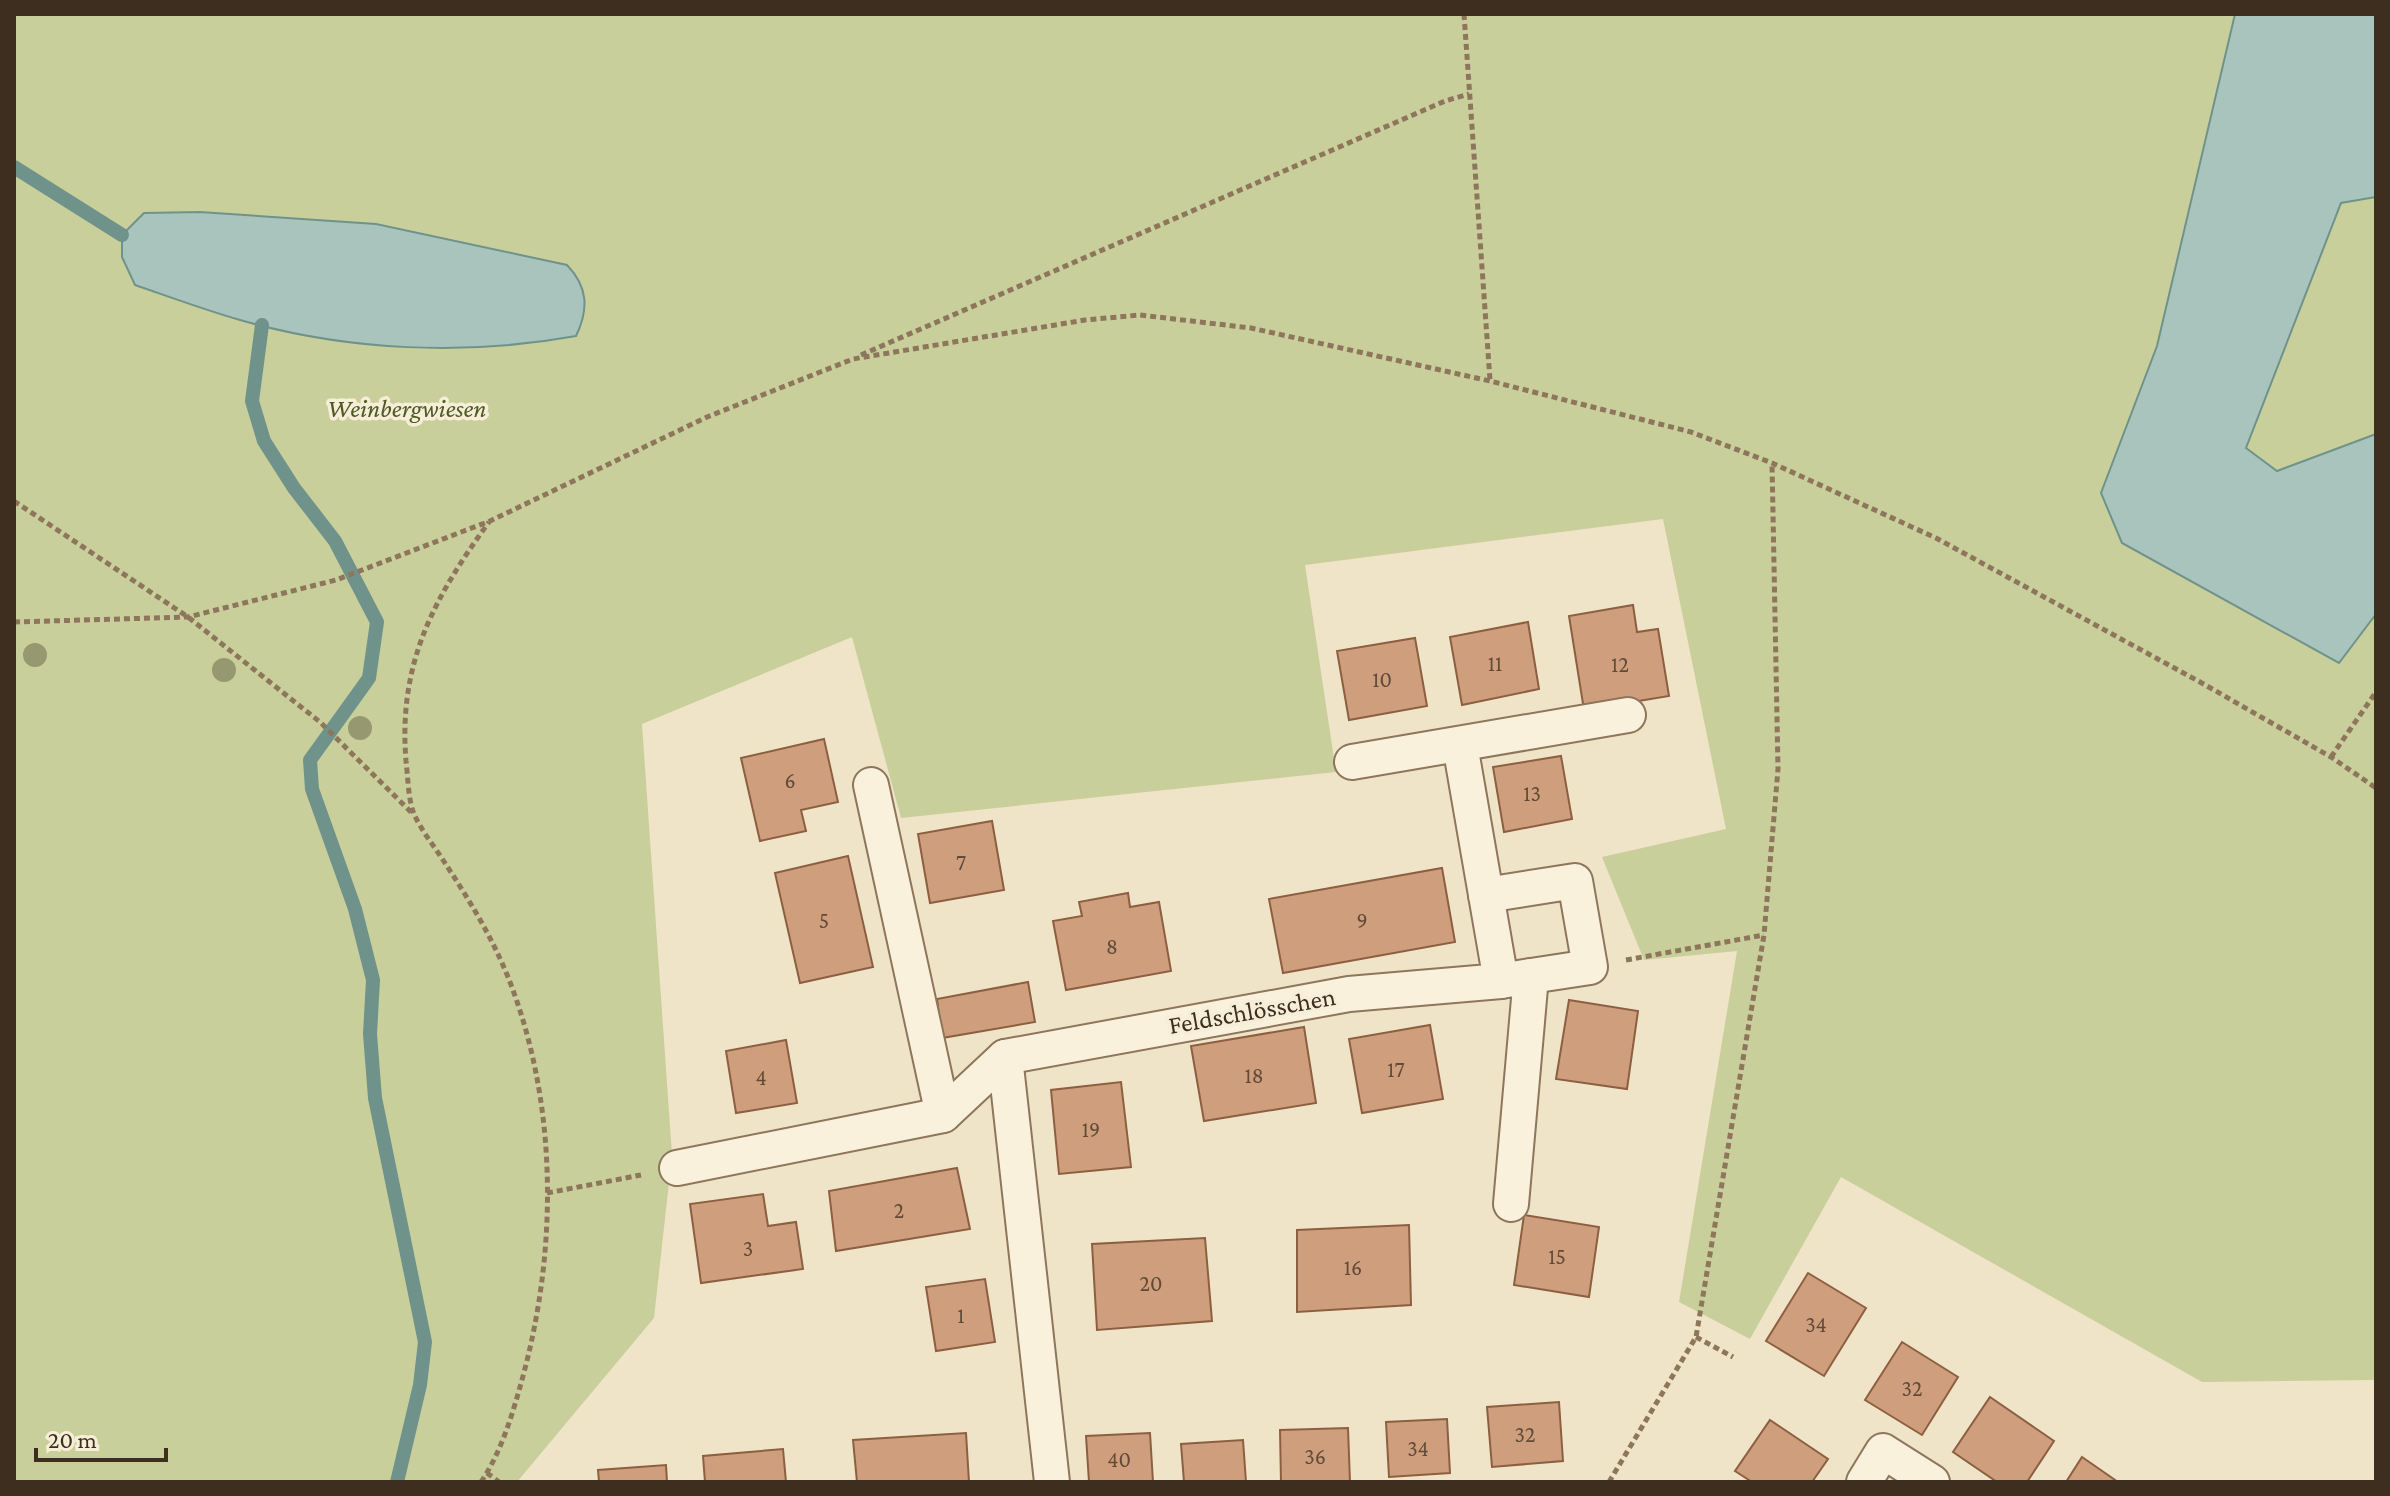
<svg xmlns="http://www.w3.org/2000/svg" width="2390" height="1496" font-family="'Crimson Pro',serif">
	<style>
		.green { fill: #c9cf9b }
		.water { fill: #a9c4bc; stroke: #6f938a; stroke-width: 2 }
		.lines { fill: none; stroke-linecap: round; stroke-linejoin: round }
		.stream { stroke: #6f938a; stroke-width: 14 }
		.building { fill: #cf9f7d; stroke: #8d5f41; stroke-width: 2 }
		.minor-casing { stroke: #8d765c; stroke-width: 38 }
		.path { stroke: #8d765c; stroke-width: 5; stroke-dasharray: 6 4; stroke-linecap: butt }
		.minor { stroke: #faf1dc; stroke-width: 34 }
		.tree { fill: #96986f }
		.labels { text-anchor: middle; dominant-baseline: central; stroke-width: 7; stroke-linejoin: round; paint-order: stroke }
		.number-label { font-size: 22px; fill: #624a37 }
		.park-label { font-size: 26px; font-style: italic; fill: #4d5a26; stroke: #f7eed8 }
		.street-label { font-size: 26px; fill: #3d2e20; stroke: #f7eed8 }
	</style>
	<rect width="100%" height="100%" fill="#f0e4c8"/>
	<polygon class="green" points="14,14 2376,14 2376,1380 2202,1382 1841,1177 1750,1339 1679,1302 1737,951 1644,960 1602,857 1726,829 1663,519 1305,565 1336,772 901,818 852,637 642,724 672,1155 654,1318 517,1482 14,1482"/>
	<g class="water">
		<polygon points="2235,14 2376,14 2376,197 2341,203 2246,448 2277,471 2376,434 2376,614 2339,663 2122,543 2101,493 2157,346"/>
		<path d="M200,212L376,224L567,265C588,287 589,309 576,336C466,356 348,351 240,320C205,310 170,297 135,285L122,257V235L144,213Z"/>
	</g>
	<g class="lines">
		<g class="stream">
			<polyline points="14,167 122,235"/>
			<polyline points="262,325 252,401 264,441 294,488 335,541 377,622 369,678 310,760 312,789 355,909 373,980 370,1034 375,1098 425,1342 420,1385 397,1482"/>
		</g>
	</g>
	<g class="building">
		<polygon points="1633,605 1637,632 1658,629 1669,696 1584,710 1569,616"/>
		<polygon points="1528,622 1539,689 1462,705 1450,637"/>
		<polygon points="1415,638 1427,706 1349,720 1337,651"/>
		<polygon points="824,739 838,802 801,810 806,831 760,841 741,758"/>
		<polygon points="1561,756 1572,819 1504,832 1493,767"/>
		<polygon points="992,821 1004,890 930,903 918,834"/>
		<polygon points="848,856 873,967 800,983 775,873"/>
		<polygon points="1442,868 1455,942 1283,973 1269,899"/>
		<polygon points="1128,893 1130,907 1159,902 1171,971 1066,990 1053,921 1082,916 1079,902"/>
		<polygon points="1028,982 1035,1022 942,1038 937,999"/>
		<polygon points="1569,1000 1638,1011 1627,1089 1556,1079"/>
		<polygon points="1430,1025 1443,1099 1362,1113 1349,1039"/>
		<polygon points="1304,1027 1316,1103 1204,1121 1191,1046"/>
		<polygon points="786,1040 797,1103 736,1113 726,1051"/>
		<polygon points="1121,1082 1131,1167 1059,1174 1051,1090"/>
		<polygon points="957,1168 970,1229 836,1251 829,1191"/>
		<polygon points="763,1194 768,1226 796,1222 803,1269 701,1283 690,1204"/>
		<polygon points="1524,1215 1599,1227 1589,1297 1514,1285"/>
		<polygon points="1409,1225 1411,1305 1297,1312 1297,1230"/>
		<polygon points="1205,1238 1212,1321 1097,1330 1092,1244"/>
		<polygon points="1808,1273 1866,1308 1824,1376 1766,1341"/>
		<polygon points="985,1279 995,1342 936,1351 926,1287"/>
		<polygon points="1902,1342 1958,1377 1922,1435 1865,1400"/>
		<polygon points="1990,1397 2054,1441 2027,1482 1997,1482 1953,1452"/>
		<polygon points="1559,1402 1563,1461 1492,1467 1487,1407"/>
		<polygon points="1447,1419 1450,1473 1389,1477 1386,1422"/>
		<polygon points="1770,1420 1828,1459 1812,1482 1752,1482 1735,1471"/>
		<polygon points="1348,1428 1350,1482 1281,1482 1280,1430"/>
		<polygon points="966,1433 969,1482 857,1482 853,1440"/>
		<polygon points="1150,1433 1153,1482 1089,1482 1086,1436"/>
		<polygon points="1243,1440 1246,1482 1184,1482 1181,1444"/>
		<polygon points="783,1449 786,1482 705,1482 703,1456"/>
		<polygon points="2082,1457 2118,1482 2066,1482"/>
		<polygon points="666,1465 667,1482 599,1482 598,1470"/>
	</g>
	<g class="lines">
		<g class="minor-casing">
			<g id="minor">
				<polyline points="1352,762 1628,715"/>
				<polyline points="871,785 943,1115"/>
				<polyline points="1486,895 1575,881 1590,967 1531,976"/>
				<polyline points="1501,981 1531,976 1511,1204"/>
				<polyline points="1005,1057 1052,1482"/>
				<polyline points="677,1168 943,1115 1005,1057 1349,994 1501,981 1460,745"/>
				<polyline points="1864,1482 1883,1451 1932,1482"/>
			</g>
		</g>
		<g class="path">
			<polyline points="1464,14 1490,380"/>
			<polyline points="861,355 1445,101 1469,94"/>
			<polyline points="14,501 188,617 320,722 412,813"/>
			<polyline points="14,622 188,617 336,580 490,521 707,417 853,359 1085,320 1140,315 1251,328 1490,381 1691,432 1772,463 1936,538 2200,682 2331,757 2376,788"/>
			<polyline points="2331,757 2376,692"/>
			<polyline points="1626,960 1764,935"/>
			<polyline points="547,1193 641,1175"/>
			<polyline points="1696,1337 1733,1357"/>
			<polyline points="487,1473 499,1482"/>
			<path d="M481,1482C500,1454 511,1419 520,1387C558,1254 559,1106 508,977C491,935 468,898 443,860C434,846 421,830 414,814C408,799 408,777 406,761C398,663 434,598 489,522"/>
			<polyline points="1609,1482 1696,1337 1764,935 1778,769 1772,463"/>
		</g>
		<use href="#minor" class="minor"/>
	</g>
	<g class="tree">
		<circle cx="35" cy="655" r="12"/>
		<circle cx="224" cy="670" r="12"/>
		<circle cx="360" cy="728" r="12"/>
	</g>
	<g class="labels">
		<g class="number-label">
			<text x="1495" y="663">11</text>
			<text x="1620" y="664">12</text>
			<text x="1382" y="679">10</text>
			<text x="790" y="780">6</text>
			<text x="1532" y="793">13</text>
			<text x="961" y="862">7</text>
			<text x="824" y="920">5</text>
			<text x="1362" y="920">9</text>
			<text x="1112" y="946">8</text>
			<text x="1396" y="1069">17</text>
			<text x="1254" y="1075">18</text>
			<text x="761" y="1077">4</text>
			<text x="1091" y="1129">19</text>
			<text x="899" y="1210">2</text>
			<text x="748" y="1248">3</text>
			<text x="1557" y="1256">15</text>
			<text x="1353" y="1267">16</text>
			<text x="1151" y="1283">20</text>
			<text x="961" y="1315">1</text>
			<text x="1816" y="1324">34</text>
			<text x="1912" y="1388">32</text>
			<text x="1525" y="1434">32</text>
			<text x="1418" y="1448">34</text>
			<text x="1315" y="1456">36</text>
			<text x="1119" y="1459">40</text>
		</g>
		<g class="park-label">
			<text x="407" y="408">Weinbergwiesen</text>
		</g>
		<g class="street-label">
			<text transform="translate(1252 1011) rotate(-10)">Feldschlösschen</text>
		</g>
	</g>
	<rect width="2390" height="1496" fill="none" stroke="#3d2e20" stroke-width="32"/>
	<path d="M36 1448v12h130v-12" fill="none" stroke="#3d2e20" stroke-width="4"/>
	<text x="48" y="1448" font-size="24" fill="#3d2e20" stroke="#f7eed8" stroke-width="6" paint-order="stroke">20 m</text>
</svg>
